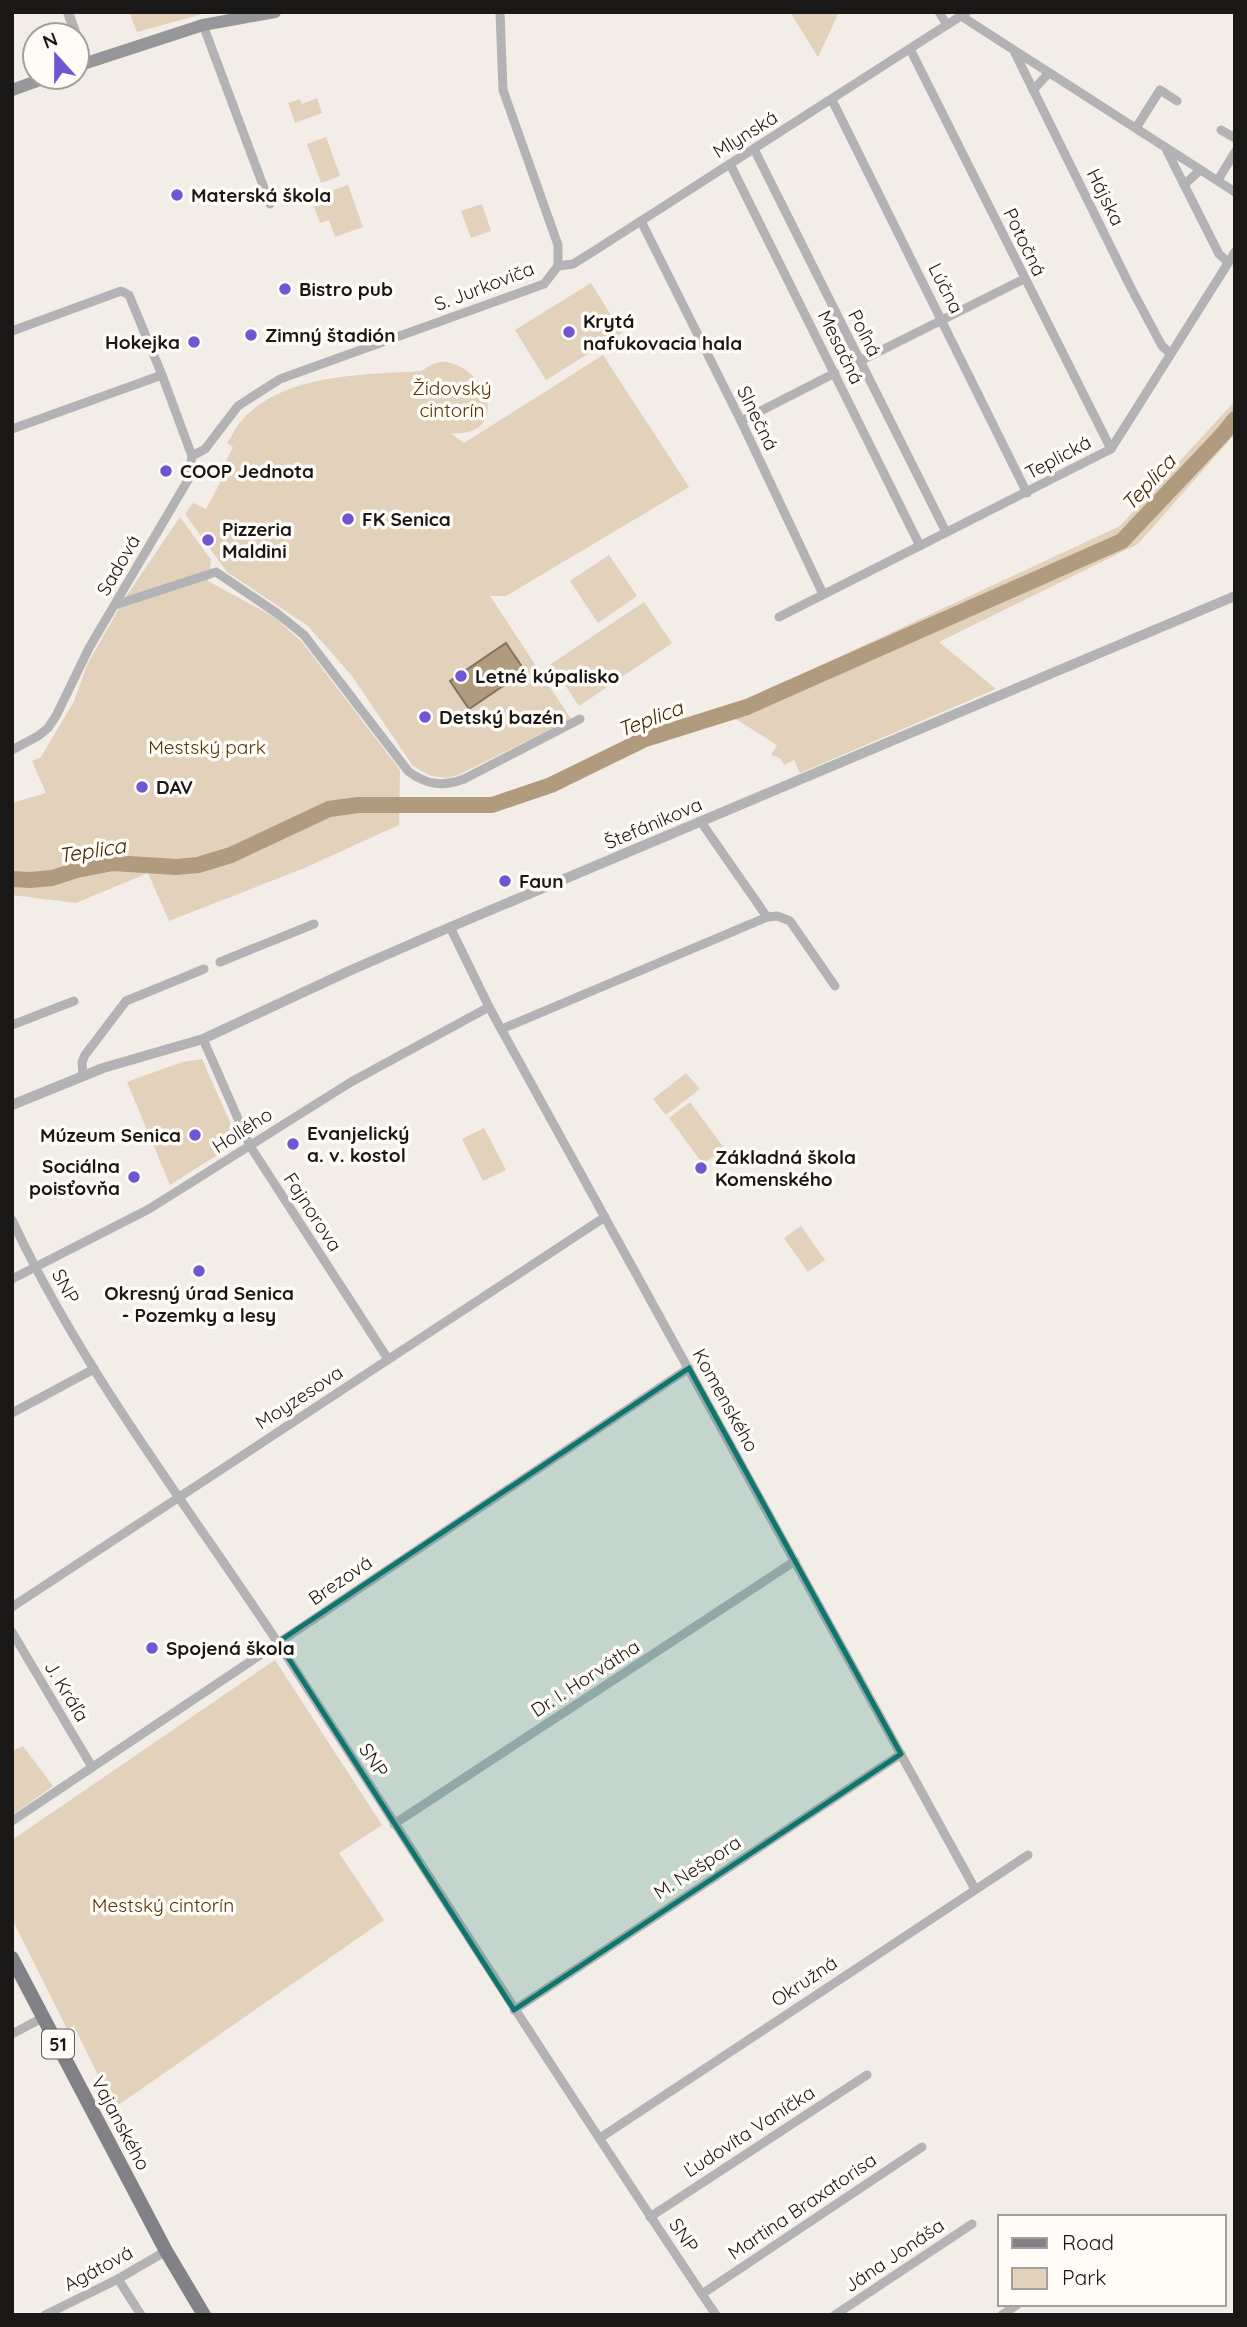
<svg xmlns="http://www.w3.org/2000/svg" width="1247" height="2327" font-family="Quicksand,sans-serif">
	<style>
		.green { fill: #e2d1bb }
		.water { fill: #b09b7f; stroke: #837460; stroke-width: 2 }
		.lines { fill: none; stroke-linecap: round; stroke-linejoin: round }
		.river { stroke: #b09b7f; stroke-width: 16 }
		.minor { stroke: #b3b3b6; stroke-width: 9 }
		.tertiary { stroke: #b3b3b6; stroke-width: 10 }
		.secondary { stroke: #96969b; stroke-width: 12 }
		.primary { stroke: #828187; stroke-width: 14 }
		.marked { fill: #0f766e; fill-opacity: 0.2; stroke: #0f766e; stroke-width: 5; stroke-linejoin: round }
		.poi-dot { fill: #6f57d1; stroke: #fffbf6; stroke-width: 2.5 }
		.labels { text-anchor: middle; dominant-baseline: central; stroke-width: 7; stroke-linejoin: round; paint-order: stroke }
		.shield { fill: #fffbf6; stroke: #5f5c59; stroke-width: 2 }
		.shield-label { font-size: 18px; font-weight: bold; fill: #1a1816 }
		.street-label { font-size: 19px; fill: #1a1816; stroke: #fffbf6 }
		.poi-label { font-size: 19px; font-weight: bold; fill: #1a1816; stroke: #fffbf6; text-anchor: start }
		.park-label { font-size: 19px; fill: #533400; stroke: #fffbf6 }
		.water-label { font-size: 21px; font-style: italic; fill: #3f2702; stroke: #fffbf6 }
	</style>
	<rect width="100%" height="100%" fill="#f2ede7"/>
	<g class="green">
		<polygon points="129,12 210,12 137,32"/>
		<polygon points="790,12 839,12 818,57"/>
		<polygon points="317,98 322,113 295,123 288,103 300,99 302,104"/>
		<polygon points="326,137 340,176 321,183 307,144"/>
		<polygon points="348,185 363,227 335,237 329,220 320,223 314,207 324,204 321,194"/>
		<polygon points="482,204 491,231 471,238 461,211"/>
		<polygon points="591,283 622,333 546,380 515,330"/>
		<path d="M603,355L689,487L506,596H490L571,719L458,775L448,778L431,776L413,766L352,676L308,626L227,572L185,514L193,503L206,509L228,468L224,465L233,447L227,443C233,434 238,423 246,416C289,373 364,375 421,371C428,367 437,360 446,362C490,369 511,438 450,433L464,443Z"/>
		<polygon points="1235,401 1235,434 1138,544 939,642 996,689 800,773 794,760 784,765 780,758 771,755 777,745 723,711 1120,526"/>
		<polygon points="180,517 211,560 208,581 274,617 302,642 400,770 399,825 302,869 169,921 148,873 76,903 12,895 12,803 46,793 32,761 41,757 74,701 88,663 125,598"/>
		<polygon points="609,555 637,596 598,623 570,581"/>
		<polygon points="644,602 672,643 579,706 551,664"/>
		<polygon points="202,1059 237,1138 233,1145 170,1185 127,1082 182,1062"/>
		<polygon points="686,1073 700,1089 666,1115 653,1099"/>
		<polygon points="690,1102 724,1148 703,1164 669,1118"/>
		<polygon points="484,1128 506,1170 483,1181 462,1139"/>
		<polygon points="801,1226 825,1260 808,1272 784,1238"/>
		<polygon points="275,1660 382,1825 339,1853 384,1920 114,2108 74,2026 67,2029 12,1919 12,1840"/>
		<polygon points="23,1746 53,1786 12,1815 12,1751"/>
	</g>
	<polygon class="water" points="506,643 525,671 469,709 450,681"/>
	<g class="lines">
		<polyline class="river" points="12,879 30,880 52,878 77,870 113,863 176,867 198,865 231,855 329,809 358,805 492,805 551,785 645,739 747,707 1122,541 1223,434 1235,419"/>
		<g class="minor">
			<polyline points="939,12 947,25"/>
			<polyline points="961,16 1235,192"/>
			<polyline points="203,25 270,204"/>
			<polyline points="910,49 1111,449"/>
			<polyline points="1015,53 1131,288 1162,346 1170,353"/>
			<polyline points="1033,90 1048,74"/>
			<polyline points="832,100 1027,493"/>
			<polyline points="1136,128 1160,90 1177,101"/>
			<polyline points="1221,130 1235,138"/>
			<polyline points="754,149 946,532"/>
			<polyline points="1167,151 1219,254 1228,262"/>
			<polyline points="730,164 920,546"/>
			<polyline points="1218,180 1235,152"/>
			<polyline points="1184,185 1200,170"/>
			<polyline points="641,221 741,421 823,594"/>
			<polyline points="558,266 573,264 594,251 967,12"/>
			<polyline points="12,331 121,291 129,295 162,375 192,456 188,480 89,648 56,716 48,728 38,736 12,750"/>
			<polyline points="860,361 1024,279"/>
			<polyline points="741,421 835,373"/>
			<polyline points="12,429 162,375"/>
			<polyline points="192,456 205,449 238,406 280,379 544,284 558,266 558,245 503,90 500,12"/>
			<path d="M115,605L216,572L278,614L304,635L408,771C426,785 443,787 464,779L580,719"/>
			<polyline points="779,617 1111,449 1235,252"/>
			<polyline points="701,822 767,917 777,916 790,921 835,986"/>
			<polyline points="450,927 489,1007 975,1889"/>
			<polyline points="220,962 314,924"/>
			<polyline points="12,1025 74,1001"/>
			<polyline points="502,1029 767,917"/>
			<polyline points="203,1039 250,1146 388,1359"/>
			<polyline points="83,1076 82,1062 85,1055 126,1001 204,969"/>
			<path d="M12,1220C83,1372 188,1506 280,1646C425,1869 568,2094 716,2315"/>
			<polyline points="12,1279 149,1209 351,1082 489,1007"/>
			<polyline points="12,1413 94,1369"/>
			<polyline points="12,1607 605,1217"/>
			<polyline points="12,1632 92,1767"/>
			<polyline points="12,1821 689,1368"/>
			<polyline points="394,1824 795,1561"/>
			<polyline points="514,2010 901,1754"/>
			<polyline points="12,2034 44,2017"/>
			<polyline points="600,2138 1028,1855"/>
			<polyline points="650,2217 867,2075"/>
			<polyline points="118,2279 141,2315"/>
			<polyline points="702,2294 922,2147"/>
			<polyline points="45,2315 118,2279 166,2251"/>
			<polyline points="835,2315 972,2224"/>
			<polyline points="1002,2315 1018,2304"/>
		</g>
		<g class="tertiary">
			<polyline points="68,12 76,35"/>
			<polyline points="77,39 86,63"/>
			<polyline points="12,1105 103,1068 203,1039 349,971 434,934 1235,596"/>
		</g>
		<g class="secondary">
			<polyline points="77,66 203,25 275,12"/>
			<polyline points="12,90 48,77"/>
		</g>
		<polyline class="primary" points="12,1958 166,2251 204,2315"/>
	</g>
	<path class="marked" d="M689,1368L901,1754L514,2010L278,1642Z"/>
	<g class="poi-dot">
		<circle cx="177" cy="195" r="7"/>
		<circle cx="285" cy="289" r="7"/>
		<circle cx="569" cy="332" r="7"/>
		<circle cx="251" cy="335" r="7"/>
		<circle cx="194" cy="342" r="7"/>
		<circle cx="166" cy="471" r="7"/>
		<circle cx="348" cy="519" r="7"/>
		<circle cx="208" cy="540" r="7"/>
		<circle cx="461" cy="676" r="7"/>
		<circle cx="425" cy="717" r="7"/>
		<circle cx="142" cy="787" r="7"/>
		<circle cx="505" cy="881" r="7"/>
		<circle cx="195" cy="1135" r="7"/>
		<circle cx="293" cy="1144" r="7"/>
		<circle cx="701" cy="1168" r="7"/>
		<circle cx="134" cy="1177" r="7"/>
		<circle cx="199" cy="1271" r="7"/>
		<circle cx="152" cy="1648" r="7"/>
	</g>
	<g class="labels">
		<rect class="shield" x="42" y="2029.5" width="32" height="29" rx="5"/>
		<g class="shield-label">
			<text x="58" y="2044">51</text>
		</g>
		<g class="street-label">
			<text transform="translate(745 134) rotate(-32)">Mlynská</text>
			<text transform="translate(1106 197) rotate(64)">Hájska</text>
			<text transform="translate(1025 242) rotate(64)">Potočná</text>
			<text transform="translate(484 286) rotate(-21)">S. Jurkoviča</text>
			<text transform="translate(946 288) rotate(63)">Lúčna</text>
			<text transform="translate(865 333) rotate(63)">Poľná</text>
			<text transform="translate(841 347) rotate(64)">Mesačná</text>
			<text transform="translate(758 418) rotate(64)">Slnečná</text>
			<text transform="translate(1058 457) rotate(-28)">Teplická</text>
			<text transform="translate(118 565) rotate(-60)">Sadová</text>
			<text transform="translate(653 823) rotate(-23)">Štefánikova</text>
			<text transform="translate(242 1130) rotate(-33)">Hollého</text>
			<text transform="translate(313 1212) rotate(57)">Fajnorova</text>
			<text transform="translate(66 1286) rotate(61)">SNP</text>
			<text transform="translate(299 1397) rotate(-33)">Moyzesova</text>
			<text transform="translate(726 1400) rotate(61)">Komenského</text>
			<text transform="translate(340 1580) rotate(-34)">Brezová</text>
			<text transform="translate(585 1678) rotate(-33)">Dr. I. Horvátha</text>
			<text transform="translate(67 1691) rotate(59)">J. Kráľa</text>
			<text transform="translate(374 1760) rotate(57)">SNP</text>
			<text transform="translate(697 1867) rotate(-33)">M. Nešpora</text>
			<text transform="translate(804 1981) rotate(-34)">Okružná</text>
			<text transform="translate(121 2123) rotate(62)">Vajanského</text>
			<text transform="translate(749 2131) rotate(-33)">Ľudovíta Vaníčka</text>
			<text transform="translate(802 2206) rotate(-34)">Martina Braxatorisa</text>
			<text transform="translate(684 2235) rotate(56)">SNP</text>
			<text transform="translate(894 2255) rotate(-34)">Jána Jonáša</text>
			<text transform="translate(98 2268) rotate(-28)">Agátová</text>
		</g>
		<g class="poi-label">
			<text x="191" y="195">Materská škola</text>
			<text x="299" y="289">Bistro pub</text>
			<text x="583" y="321">Krytá<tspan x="583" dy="22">nafukovacia hala</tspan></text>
			<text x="265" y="335">Zimný štadión</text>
			<text x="180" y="342" text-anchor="end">Hokejka</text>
			<text x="180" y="471">COOP Jednota</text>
			<text x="362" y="519">FK Senica</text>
			<text x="222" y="529">Pizzeria<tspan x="222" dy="22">Maldini</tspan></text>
			<text x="475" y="676">Letné kúpalisko</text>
			<text x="439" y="717">Detský bazén</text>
			<text x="156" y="787">DAV</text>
			<text x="519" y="881">Faun</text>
			<text x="307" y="1133">Evanjelický<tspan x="307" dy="22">a. v. kostol</tspan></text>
			<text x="181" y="1135" text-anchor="end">Múzeum Senica</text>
			<text x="715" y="1157">Základná škola<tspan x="715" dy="22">Komenského</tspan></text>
			<text x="120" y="1166" text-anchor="end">Sociálna<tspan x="120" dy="22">poisťovňa</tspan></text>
			<text x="199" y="1293" text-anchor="middle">Okresný úrad Senica<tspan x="199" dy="22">- Pozemky a lesy</tspan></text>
			<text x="166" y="1648">Spojená škola</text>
		</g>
		<g class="park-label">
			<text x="452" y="388">Židovský<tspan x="452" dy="22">cintorín</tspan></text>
			<text x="207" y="747">Mestský park</text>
			<text x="163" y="1905">Mestský cintorín</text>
		</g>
		<g class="water-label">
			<text transform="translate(1148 482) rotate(-47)">Teplica</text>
			<text transform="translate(650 718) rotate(-21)">Teplica</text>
			<text transform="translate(92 850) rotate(-9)">Teplica</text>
		</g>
	</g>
	<rect width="1247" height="2327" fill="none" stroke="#1a1816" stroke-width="28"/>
	<rect x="998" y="2215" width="228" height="91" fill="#fffbf6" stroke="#a3a09c" stroke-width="2"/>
	<rect x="1012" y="2238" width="35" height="10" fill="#828187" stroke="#a3a09c" stroke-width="2"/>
	<text x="1062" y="2250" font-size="21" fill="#1a1816">Road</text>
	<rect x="1012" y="2268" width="35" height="21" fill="#e2d1bb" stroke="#a3a09c" stroke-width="2"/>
	<text x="1062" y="2285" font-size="21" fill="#1a1816">Park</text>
	<g transform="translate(56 56) rotate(339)"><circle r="33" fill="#fffbf6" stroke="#a3a09c" stroke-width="2"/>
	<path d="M0-5L12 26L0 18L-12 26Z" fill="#6f57d1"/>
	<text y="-10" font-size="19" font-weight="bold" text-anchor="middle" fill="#1a1816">N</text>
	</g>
</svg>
